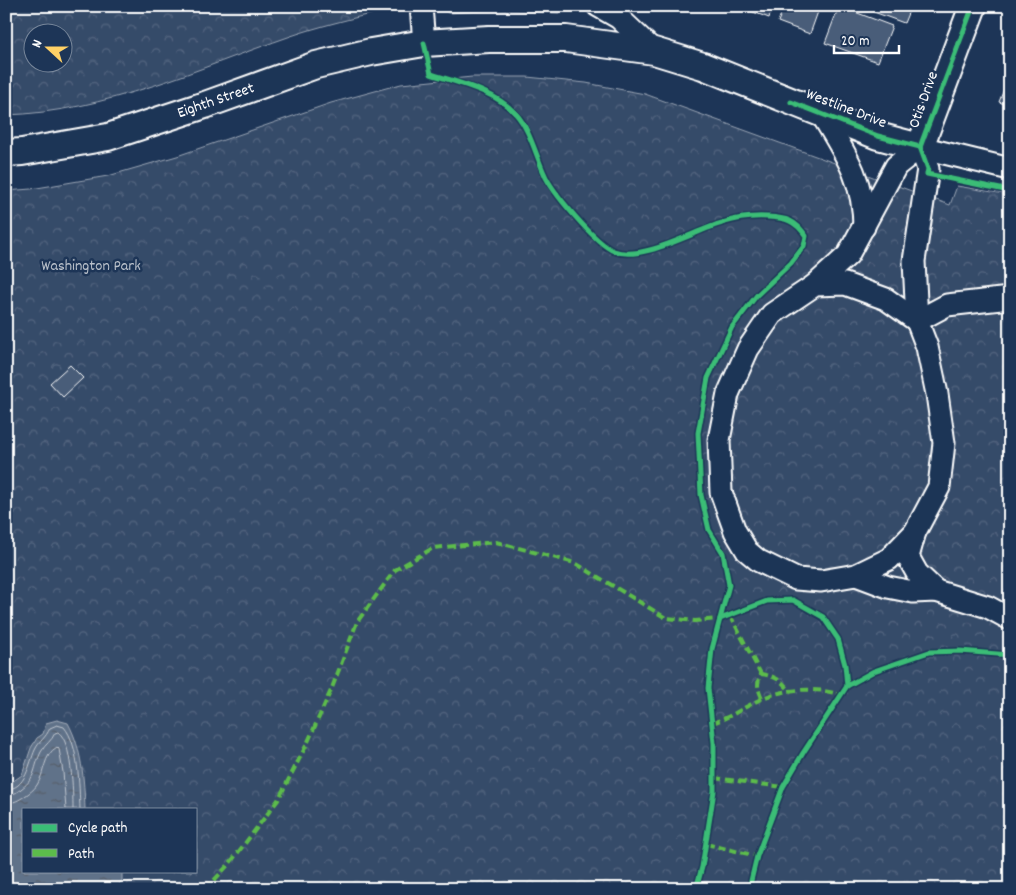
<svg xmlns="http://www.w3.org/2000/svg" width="1016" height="895" font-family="Dekko,sans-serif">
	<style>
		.park { fill: url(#park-crowns); stroke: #9aa5b4; fill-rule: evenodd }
		.garden { fill: url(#garden-furrows); stroke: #9aa5b4 }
		.water { fill: url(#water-ripples); stroke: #a0aab8 }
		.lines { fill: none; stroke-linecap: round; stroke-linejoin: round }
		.shore { stroke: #c0c7d0; stroke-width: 1 }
		.building { fill: #4a5d79; stroke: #fff }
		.minor-casing { stroke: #fff; stroke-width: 25 }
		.major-casing { stroke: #fff; stroke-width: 30 }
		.minor { stroke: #1d3557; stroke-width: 21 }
		.major { stroke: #1d3557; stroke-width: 26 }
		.quiet { stroke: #5cbc4b; stroke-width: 4; stroke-dasharray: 8 4; stroke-linecap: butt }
		.cycleway-casing { stroke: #1d3557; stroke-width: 8 }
		.cycleway { stroke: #3abd76; stroke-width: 5 }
		.labels { text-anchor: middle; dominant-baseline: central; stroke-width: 5; stroke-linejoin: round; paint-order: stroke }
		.street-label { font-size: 16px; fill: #fff; stroke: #1d3557 }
		.park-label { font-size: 16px; fill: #b9c0ca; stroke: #1d3557 }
	</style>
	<defs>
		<pattern id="park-crowns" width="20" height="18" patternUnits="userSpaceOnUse" patternTransform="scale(1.25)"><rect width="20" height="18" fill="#364b69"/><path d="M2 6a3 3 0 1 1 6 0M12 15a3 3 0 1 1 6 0" fill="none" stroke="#546680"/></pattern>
		<pattern id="garden-furrows" width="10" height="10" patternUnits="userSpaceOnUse" patternTransform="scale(1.25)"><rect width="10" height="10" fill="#364b69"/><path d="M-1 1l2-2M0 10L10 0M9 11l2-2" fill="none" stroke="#546680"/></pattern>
		<pattern id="water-ripples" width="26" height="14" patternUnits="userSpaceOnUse" patternTransform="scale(1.25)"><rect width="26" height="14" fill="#617289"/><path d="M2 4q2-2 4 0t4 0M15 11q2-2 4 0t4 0" fill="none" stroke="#555d67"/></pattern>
	</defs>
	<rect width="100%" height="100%" fill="#1d3557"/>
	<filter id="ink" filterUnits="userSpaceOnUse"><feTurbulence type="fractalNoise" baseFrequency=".02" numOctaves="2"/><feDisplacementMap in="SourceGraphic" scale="10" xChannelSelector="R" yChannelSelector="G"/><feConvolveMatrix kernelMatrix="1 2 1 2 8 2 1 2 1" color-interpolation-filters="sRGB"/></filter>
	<g filter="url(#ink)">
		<g class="park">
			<path d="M6,6H389L379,12C350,19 320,26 291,36C198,68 106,112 6,115ZM32,32H62V62H32Z"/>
			<path d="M472,77H527L586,83L645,94L950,205L957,186L1010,195V889H6V191L31,189L108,176L177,156L331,103L401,84ZM24,809H196V871H24Z"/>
		</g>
		<polygon class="garden" points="439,6 561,6 559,13 501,10 448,13"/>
		<path class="water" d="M57,720L68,723C82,749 84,779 85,809H24V871H122V880L116,889H6V783L9,784L22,775L31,748L37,738L43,734L46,723Z"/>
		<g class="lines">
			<g class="shore">
				<path d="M6,789C26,790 29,763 35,750C39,741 46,738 50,728L57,725L64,727C79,745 79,785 80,809"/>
				<path d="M6,795C13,795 16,793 21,789C37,777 33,768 41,752C45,744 52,741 55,733L58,732C72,741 73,792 73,809"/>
				<path d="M6,803C14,803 19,800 25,796C29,793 34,790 37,785C45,773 43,755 57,747L59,749L63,772L66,809"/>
			</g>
		</g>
		<g class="building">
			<polygon points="740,6 773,6 769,18 740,7"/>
			<polygon points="784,6 820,6 810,34 778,22"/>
			<polygon points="839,6 892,26 878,62 825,43"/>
			<polygon points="873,6 911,6 904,23 871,11"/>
			<polygon points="1010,74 1010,106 999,102"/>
			<polygon points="70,365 83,378 63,397 50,383"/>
		</g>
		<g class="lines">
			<g class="minor-casing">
				<g id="minor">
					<polyline points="421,6 424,43"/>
					<polyline points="598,6 619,18 654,51"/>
					<path d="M822,115C845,153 864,180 864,227"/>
					<polyline points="920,147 928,169 914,261 917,321 927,347 937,394 944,443 939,487 915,532 908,557 917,573 936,591"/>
					<polyline points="920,147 1010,169"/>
					<polyline points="815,285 848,255 896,166 920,147"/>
					<polyline points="917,321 947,305 1010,298"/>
					<polyline points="915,532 889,559 856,575 821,581 796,579 759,561 747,551 735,531 721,492 719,440 728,394 748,349 772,314 815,285 845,284 886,299 917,321"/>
					<polyline points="856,575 888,587 913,592 936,591 988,607 1010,619"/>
				</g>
			</g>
			<g class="major-casing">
				<polyline id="major" points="6,153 22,152 108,137 205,105 316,65 371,52 424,43 489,39 566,39 654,51 703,66 878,136 920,147 973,6"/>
			</g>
			<use href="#minor" class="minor"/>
			<use href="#major" class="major"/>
			<g class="quiet">
				<polyline points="730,615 761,674"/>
				<path d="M762,698C758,689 756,684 761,674C775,676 781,680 790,691"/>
				<path d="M712,723C730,718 744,707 761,699C786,688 816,687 842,695"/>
				<polyline points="714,778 783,787"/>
				<polyline points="706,844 757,856"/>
				<polyline points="206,889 230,863 278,800 307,744 332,688 357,622 395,570 433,548 496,542 575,563 666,618 695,621 720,619"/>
			</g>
			<g class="cycleway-casing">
				<g id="cycleway">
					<path d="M424,43L431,74C459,83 495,91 516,114C529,128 536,155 544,173C551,191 596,244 614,251C642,262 694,231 722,223C737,218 752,216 768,217C786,218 795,220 806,236L804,246L791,263L757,295L732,327L708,378L698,433L701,495L709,530L723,553L729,585L712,649L708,688L714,743V791L702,867L696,889"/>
					<polyline points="791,102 878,136 920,147"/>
					<polyline points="920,147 973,6"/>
					<polyline points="920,147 928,169 927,174 1010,191"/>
					<polyline points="720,619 767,601 793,600 823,617 838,639 845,665 847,686"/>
					<polyline points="749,889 757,856 783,787 803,753 847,686 874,671 929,652 960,651 1010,655"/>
				</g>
			</g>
			<use href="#cycleway" class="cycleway"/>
		</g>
	</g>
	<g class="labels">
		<g class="street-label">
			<text transform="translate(924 100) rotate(-70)">Otis Drive</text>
			<text transform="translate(216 101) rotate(-19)">Eighth Street</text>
			<text transform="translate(846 109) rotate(21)">Westline Drive</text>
		</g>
		<g class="park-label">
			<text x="91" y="266">Washington Park</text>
		</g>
	</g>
	<rect width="1016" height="895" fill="none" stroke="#1d3557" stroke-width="25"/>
	<rect x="12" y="12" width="991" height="870" fill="none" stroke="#fff" stroke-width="2" filter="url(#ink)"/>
	<rect x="22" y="808" width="175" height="65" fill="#1d3557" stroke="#77869a"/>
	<rect x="32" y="824" width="25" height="8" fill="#3abd76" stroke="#77869a"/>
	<text x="68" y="832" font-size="15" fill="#ffffff">Cycle path</text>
	<rect x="32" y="849" width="25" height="8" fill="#5cbc4b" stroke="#77869a"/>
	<text x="68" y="858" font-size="15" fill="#ffffff">Path</text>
	<g transform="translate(48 48) rotate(291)"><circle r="24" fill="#1d3557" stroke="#77869a"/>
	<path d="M0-4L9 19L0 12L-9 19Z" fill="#ffd166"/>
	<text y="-8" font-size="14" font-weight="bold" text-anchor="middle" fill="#ffffff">N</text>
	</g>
	<path d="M834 45v8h65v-8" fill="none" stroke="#ffffff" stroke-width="2.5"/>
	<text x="841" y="45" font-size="15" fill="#ffffff" stroke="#1d3557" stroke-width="4" paint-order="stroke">20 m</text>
</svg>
